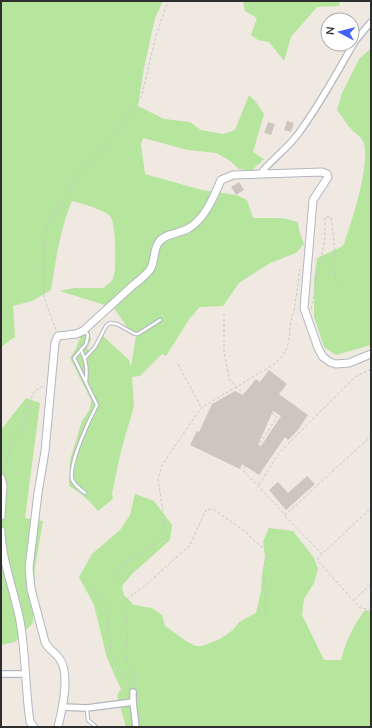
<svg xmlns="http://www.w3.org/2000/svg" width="372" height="728" font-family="'Nunito Sans',sans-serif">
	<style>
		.green { fill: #b6e59e }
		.building { fill: #cbc7bf; fill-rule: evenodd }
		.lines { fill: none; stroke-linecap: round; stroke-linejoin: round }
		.service-casing { stroke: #b4b7c1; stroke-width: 4.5 }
		.minor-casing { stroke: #b4b7c1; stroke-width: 8 }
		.tertiary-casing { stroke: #b4b7c1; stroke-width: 9 }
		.path { stroke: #c9c9c9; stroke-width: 1; stroke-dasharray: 3 2; stroke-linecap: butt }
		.service { stroke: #fff; stroke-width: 2.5 }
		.minor { stroke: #fff; stroke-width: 5.5 }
		.tertiary { stroke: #fff; stroke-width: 7 }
	</style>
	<rect width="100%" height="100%" fill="#efe9e1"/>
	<g class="green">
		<path d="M1,1H163L155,18L144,68L138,106L164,119L190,122L201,130L223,134L235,130L249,95L256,102L264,114L253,152L264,159L251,171L239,169L229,160L216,153L188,150L143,138L141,144L145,174L202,190L236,195L247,200L253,218H282L298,222L299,230L304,244L296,253L270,263L239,283L223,306L200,307L190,318L166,356L162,354L140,376L132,377L134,406L121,451L112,493L113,499L98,511C89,500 81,493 69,486L70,460L82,421L90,409L91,400L70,358C72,354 76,350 77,346C80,337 80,335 89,329L91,340L87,348L92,353L103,336L129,360L131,367L136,336L127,327L114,308L60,291L74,288H104C106,285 111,282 113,279C117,271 116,222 110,216C104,210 81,203 72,201C60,229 56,259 51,290L32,301L13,306L15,337L1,347Z"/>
		<polygon points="243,1 340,1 339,6 317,7 291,37 284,61 269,42 258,40 251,35 257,18 245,11"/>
		<path d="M371,48V345L336,355L324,347L314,317V280L317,258L343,246C351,226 372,159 363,141C361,137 355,133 352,130C346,124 342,116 337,110L342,93L359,59Z"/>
		<polygon points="26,398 40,403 25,518 43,521 35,567 33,623 15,642 1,645 1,430"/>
		<path d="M135,494L154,501L172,525L170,540L132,574L122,586L124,595L134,605L152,608L162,615L165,626L186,641L196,646H202L220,639L233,630L239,622L256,613L261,591L262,576L265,557L263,541L269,528L293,531L314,558L318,569L314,583L304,599L302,615L324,660H341C346,641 353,626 365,610L371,611V727H126L117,695L121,689L107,658L94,605L79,577L92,554L120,530L130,515Z"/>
	</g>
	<g class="building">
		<polygon points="287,121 294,123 291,132 284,130"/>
		<polygon points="268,122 275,124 271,135 264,133"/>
		<polygon points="239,182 244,190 236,195 231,187"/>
		<path d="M269,370L287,384L279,394L308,415L297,431L288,440L285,437L259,475L242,464L240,469L190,445L197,431L199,432L212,404L235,391L243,395L256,379L260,382ZM273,411L281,416L261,446L258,445Z"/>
		<polygon points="307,476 315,484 286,510 269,490 278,482 288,493"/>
	</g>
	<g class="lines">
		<g class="service-casing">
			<g id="service">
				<path d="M84,330L88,335L86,344L74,358L97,405C89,420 69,463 72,479C74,485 81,490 85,493"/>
				<path d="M81,350C87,361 87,370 86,382"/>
				<polyline points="85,358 95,347 106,326 110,323 117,324 135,334 138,334 160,320"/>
				<polyline points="87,709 88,720 96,727"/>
			</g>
		</g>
		<g class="minor-casing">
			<g id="minor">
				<path d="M260,174C271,160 287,149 298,134C319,106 336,74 354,43C359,36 365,29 371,22"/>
				<polyline points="1,674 26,674"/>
				<polyline points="133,692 133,702 136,727"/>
				<polyline points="62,707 87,708 133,702"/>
			</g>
		</g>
		<g class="tertiary-casing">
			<g id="tertiary">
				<polyline points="1,478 3,486 1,516"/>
				<path d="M1,531C2,562 14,590 20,621C26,654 25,688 30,722L34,727"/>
				<path d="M58,727C62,710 71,673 59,658C55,652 48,649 45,642L31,589L29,568L38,493L45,451L55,342L58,336L76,334L83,331C99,316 115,302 131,287C137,282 147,275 151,268C155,260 153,250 159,242C165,233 180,234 189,228C205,219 214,196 221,180L233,175L322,172L327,174L328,177L313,200L304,308L318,348L323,357L330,362L336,364L349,363L371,354"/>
			</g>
		</g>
		<g class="path">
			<polyline points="311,309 325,238 325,217 331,217 335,251 333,263 336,280 340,281"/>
			<polyline points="224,314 224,351 229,379 236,387 277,417 244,468 244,471 285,515 371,436"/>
			<polyline points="56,330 44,298 43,263 46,228 79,173 114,136 142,95 155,39 168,1"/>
			<polyline points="178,364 201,407"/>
			<polyline points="4,473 9,450 23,425 33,393 44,385"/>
			<polyline points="259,485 279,453 355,377 371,369"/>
			<polyline points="285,516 322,554 371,508"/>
			<polyline points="322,554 318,558 318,561 359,607 363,609 369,608"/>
			<path d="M118,585L117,573L119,566L164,539L166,531L158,479L162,465L201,408L273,365C287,353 289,346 290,328C291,322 291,318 294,312L300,269"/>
			<path d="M89,587C113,598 107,631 111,652C114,666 122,677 131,688"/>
			<polyline points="354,600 371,584"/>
			<polyline points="134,687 135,678 125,656 128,630 125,604 128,598 145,586 190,545 206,510 213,509 246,532 249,536 268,552 263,570 266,592 265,617"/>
		</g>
		<use href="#service" class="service"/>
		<use href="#minor" class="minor"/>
		<use href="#tertiary" class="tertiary"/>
	</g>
	<rect width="372" height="728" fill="none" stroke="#2e2e2e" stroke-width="4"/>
	<g transform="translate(340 32) rotate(277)"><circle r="19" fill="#ffffff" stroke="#ababab"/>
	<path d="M0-3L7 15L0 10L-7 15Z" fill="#4264fb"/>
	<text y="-6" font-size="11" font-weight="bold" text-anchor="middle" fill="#2e2e2e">N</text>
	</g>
</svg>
